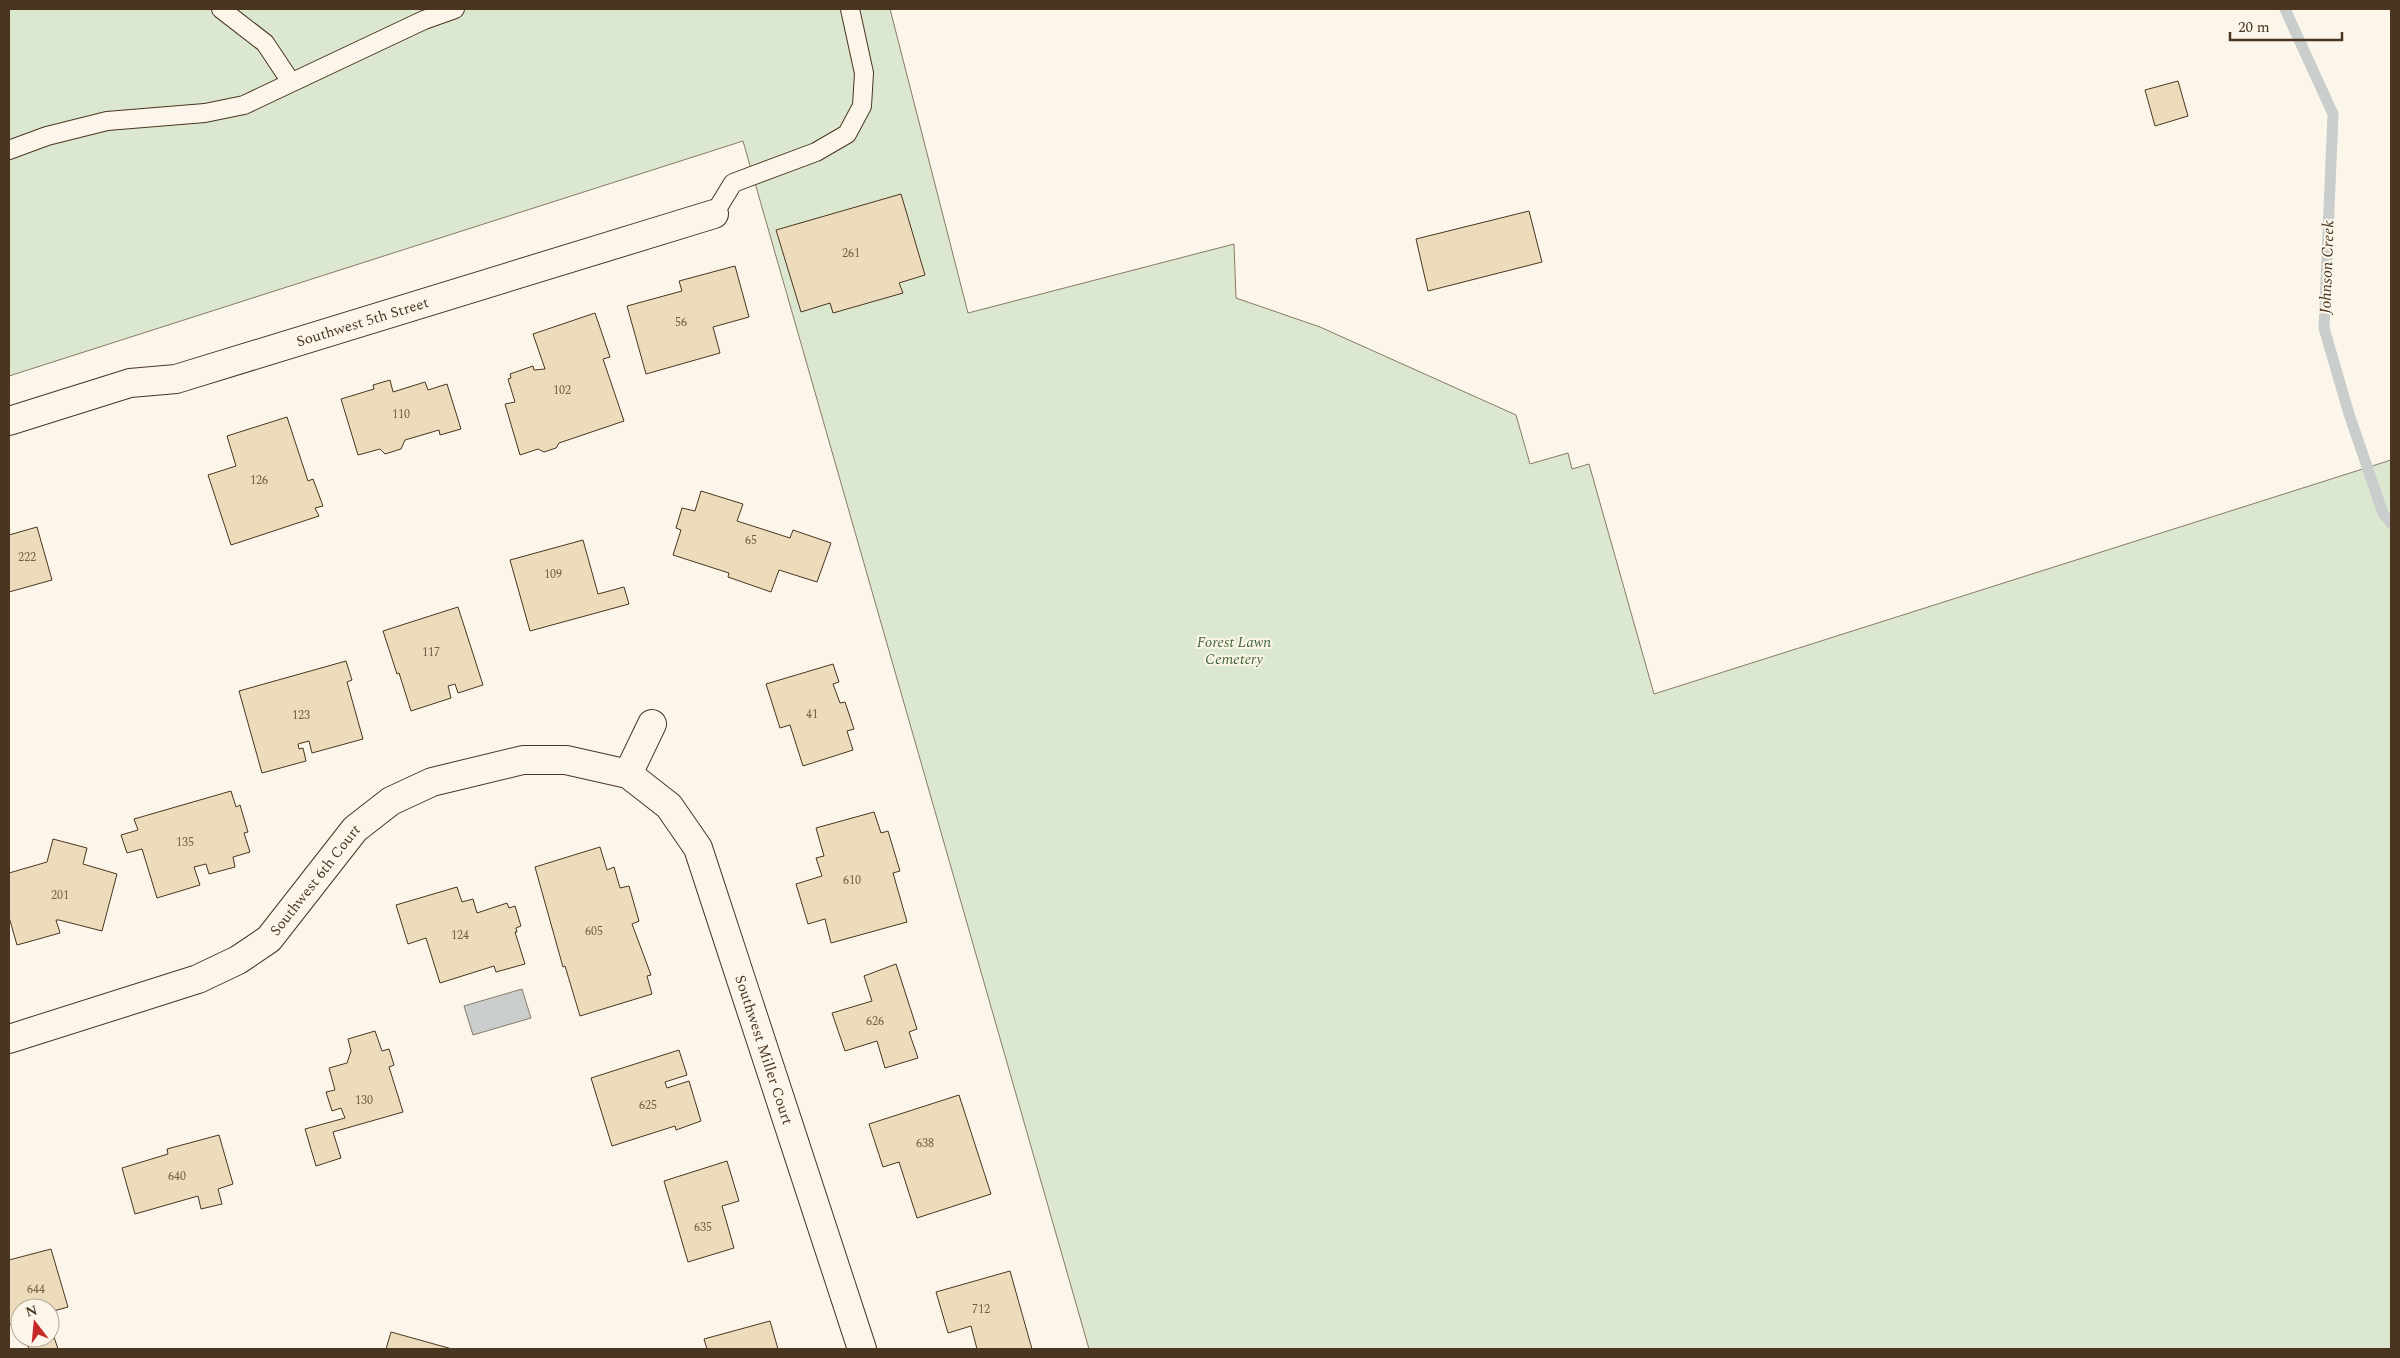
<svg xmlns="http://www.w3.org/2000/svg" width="2400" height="1358" font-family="Spectral,serif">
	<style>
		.green { fill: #dce7d0; stroke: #887966 }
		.water { fill: #c9cecd; stroke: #887966 }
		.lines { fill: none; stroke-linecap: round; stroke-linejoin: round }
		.stream { stroke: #c9cecd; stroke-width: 11 }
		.building { fill: #ecdcbc; stroke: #4a3520 }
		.lane-casing { stroke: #4a3520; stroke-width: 20 }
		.street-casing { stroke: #4a3520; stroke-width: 30 }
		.lane { stroke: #fbf6e9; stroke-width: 18 }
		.street { stroke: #fbf6e9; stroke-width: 28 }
		.labels { text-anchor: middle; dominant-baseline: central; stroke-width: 4; stroke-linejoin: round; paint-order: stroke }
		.number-label { font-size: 12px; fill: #725f47 }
		.street-label { font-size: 15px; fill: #4a3520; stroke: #fbf6e9 }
		.park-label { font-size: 15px; font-style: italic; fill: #436837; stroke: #fbf6e9 }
		.water-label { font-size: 16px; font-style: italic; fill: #4a3520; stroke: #fbf6e9 }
	</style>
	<rect width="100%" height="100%" fill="#fbf6e9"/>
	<polygon class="green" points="9,9 890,9 968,313 1234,244 1236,298 1320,327 1516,415 1530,464 1568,453 1572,469 1589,464 1654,694 2391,460 2391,1349 1089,1349 743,141 9,376"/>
	<polygon class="water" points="522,989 531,1018 473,1035 464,1006"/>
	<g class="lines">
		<polyline class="stream" points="2285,9 2333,114 2324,328 2349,414 2383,513 2391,523"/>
	</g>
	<g class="building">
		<polygon points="2178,81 2188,116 2155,126 2145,90"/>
		<polygon points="901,194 925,275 899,283 903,293 833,313 830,303 801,312 776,230"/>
		<polygon points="1529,211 1542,262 1428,291 1416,239"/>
		<polygon points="735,266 749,317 713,327 720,353 646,374 627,306 682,291 679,281"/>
		<polygon points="595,313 610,357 603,359 624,421 559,443 556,448 544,452 538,449 520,455 505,404 515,402 508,379 511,378 510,374 533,366 534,370 545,369 533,334"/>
		<polygon points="390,380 393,392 425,382 428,390 447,384 461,429 440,435 439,430 405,440 401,449 385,454 380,449 358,455 341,399 374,389 373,385"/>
		<polygon points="287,417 308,481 313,479 323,506 315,508 319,516 231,545 208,475 236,466 227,436"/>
		<polygon points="701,491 743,504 737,521 790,538 793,530 831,543 817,582 779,570 771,592 728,577 729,573 673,555 681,530 676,528 682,508 695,511"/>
		<polygon points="37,527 52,580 9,592 9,535"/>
		<polygon points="583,540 598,594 624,587 629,604 530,631 510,560"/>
		<polygon points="458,607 483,685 458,693 455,684 448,686 451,698 411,711 399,673 397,674 383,631"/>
		<polygon points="346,661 352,680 347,682 363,739 312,753 309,741 298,744 299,749 303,748 306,761 262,773 239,691"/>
		<polygon points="833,664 839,682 833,684 840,703 845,702 854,729 847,731 853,750 803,766 790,725 780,728 766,684"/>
		<polygon points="231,791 236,807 240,805 248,832 244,833 250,852 233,857 235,867 209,874 206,864 194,867 200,885 157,898 142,849 127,853 121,835 138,830 134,819"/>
		<polygon points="874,812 881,833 888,831 900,871 893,873 907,922 831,943 825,919 808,924 796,884 822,876 816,858 824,856 816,828"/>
		<polygon points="53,839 87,848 83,864 117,874 102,931 59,920 56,920 60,933 17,945 9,917 9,873 47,862"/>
		<polygon points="600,847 607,870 614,867 620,888 629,886 639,921 632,924 651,975 647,976 652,994 580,1016 565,966 563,967 535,867"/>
		<polygon points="457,887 462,902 473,899 477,913 507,903 509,908 515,906 521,926 516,928 517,932 515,932 525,964 496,972 494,966 440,983 426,938 408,944 396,905"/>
		<polygon points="896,964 917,1029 909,1032 918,1058 885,1068 877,1041 845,1051 832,1013 872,1001 864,976"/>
		<polygon points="375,1031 382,1051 389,1049 394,1065 389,1067 403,1112 333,1132 341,1158 316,1166 305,1129 345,1118 341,1108 332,1111 326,1092 335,1090 329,1068 347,1063 351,1051 348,1039"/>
		<polygon points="679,1050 687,1075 665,1082 667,1088 689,1081 701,1121 676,1130 675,1126 612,1146 591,1078"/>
		<polygon points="959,1095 991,1194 917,1218 899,1162 883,1167 869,1124"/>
		<polygon points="219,1135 233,1184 218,1189 222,1204 201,1209 198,1196 135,1214 122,1168 168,1154 167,1149"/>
		<polygon points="727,1161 739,1201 722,1206 734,1248 688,1262 664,1181"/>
		<polygon points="51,1249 68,1307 50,1312 50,1308 20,1308 20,1322 9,1325 9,1260"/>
		<polygon points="1010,1271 1032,1349 977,1349 971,1326 948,1333 936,1292"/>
		<polygon points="770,1321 778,1349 707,1349 704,1339"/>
		<polygon points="50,1325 58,1349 29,1349 25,1338 50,1338"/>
		<polygon points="391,1332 452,1349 386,1349"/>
	</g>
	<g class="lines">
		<g class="lane-casing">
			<g id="lane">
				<polyline points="221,9 265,43 291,82"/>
				<polyline points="9,150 47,136 107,121 205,113 244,105 424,20 455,9"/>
				<polyline points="714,214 733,183 816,152 847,134 862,106 864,73 850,9"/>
			</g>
		</g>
		<g class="street-casing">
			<g id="street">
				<path id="s1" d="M9,421L130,383L176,379L714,214"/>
				<polyline points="628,774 652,724"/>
				<path id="s2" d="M9,1039L198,979L238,960L269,939L355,829L391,801L432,782L523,760H566L628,774L669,806L698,848L862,1349"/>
			</g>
		</g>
		<use href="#lane" class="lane"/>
		<use href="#street" class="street"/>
	</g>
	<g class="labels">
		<g class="number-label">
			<text x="851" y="253">261</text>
			<text x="681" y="322">56</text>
			<text x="562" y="390">102</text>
			<text x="401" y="414">110</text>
			<text x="259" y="480">126</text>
			<text x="751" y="540">65</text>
			<text x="27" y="557">222</text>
			<text x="553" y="574">109</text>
			<text x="431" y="652">117</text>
			<text x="812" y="714">41</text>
			<text x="301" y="715">123</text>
			<text x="185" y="842">135</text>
			<text x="852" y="880">610</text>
			<text x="60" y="895">201</text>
			<text x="594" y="931">605</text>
			<text x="460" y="935">124</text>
			<text x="875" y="1021">626</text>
			<text x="364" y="1100">130</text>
			<text x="648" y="1105">625</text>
			<text x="925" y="1143">638</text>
			<text x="177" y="1176">640</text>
			<text x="703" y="1227">635</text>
			<text x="36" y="1289">644</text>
			<text x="981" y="1309">712</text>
		</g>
		<g class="street-label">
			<text stroke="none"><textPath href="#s1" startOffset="368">Southwest 5th Street</textPath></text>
			<text stroke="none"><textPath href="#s2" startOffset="355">Southwest 6th Court</textPath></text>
			<text stroke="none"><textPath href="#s2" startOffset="1026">Southwest Miller Court</textPath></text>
		</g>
		<g class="park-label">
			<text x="1234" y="642">Forest Lawn<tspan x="1234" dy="17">Cemetery</tspan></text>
		</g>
		<g class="water-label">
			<text transform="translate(2327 267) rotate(-88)">Johnson Creek</text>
		</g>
	</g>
	<rect width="2400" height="1358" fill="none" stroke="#4a3520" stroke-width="20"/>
	<g transform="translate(35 1323) rotate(344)"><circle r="24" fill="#fbf6e9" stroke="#b4a999"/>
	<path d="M0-4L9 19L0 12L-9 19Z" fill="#c62828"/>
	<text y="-8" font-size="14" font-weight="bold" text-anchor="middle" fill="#4a3520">N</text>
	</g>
	<path d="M2230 32v8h112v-8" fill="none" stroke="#4a3520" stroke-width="2.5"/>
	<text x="2238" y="32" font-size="15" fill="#4a3520" stroke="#fbf6e9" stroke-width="4" paint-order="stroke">20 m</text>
</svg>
